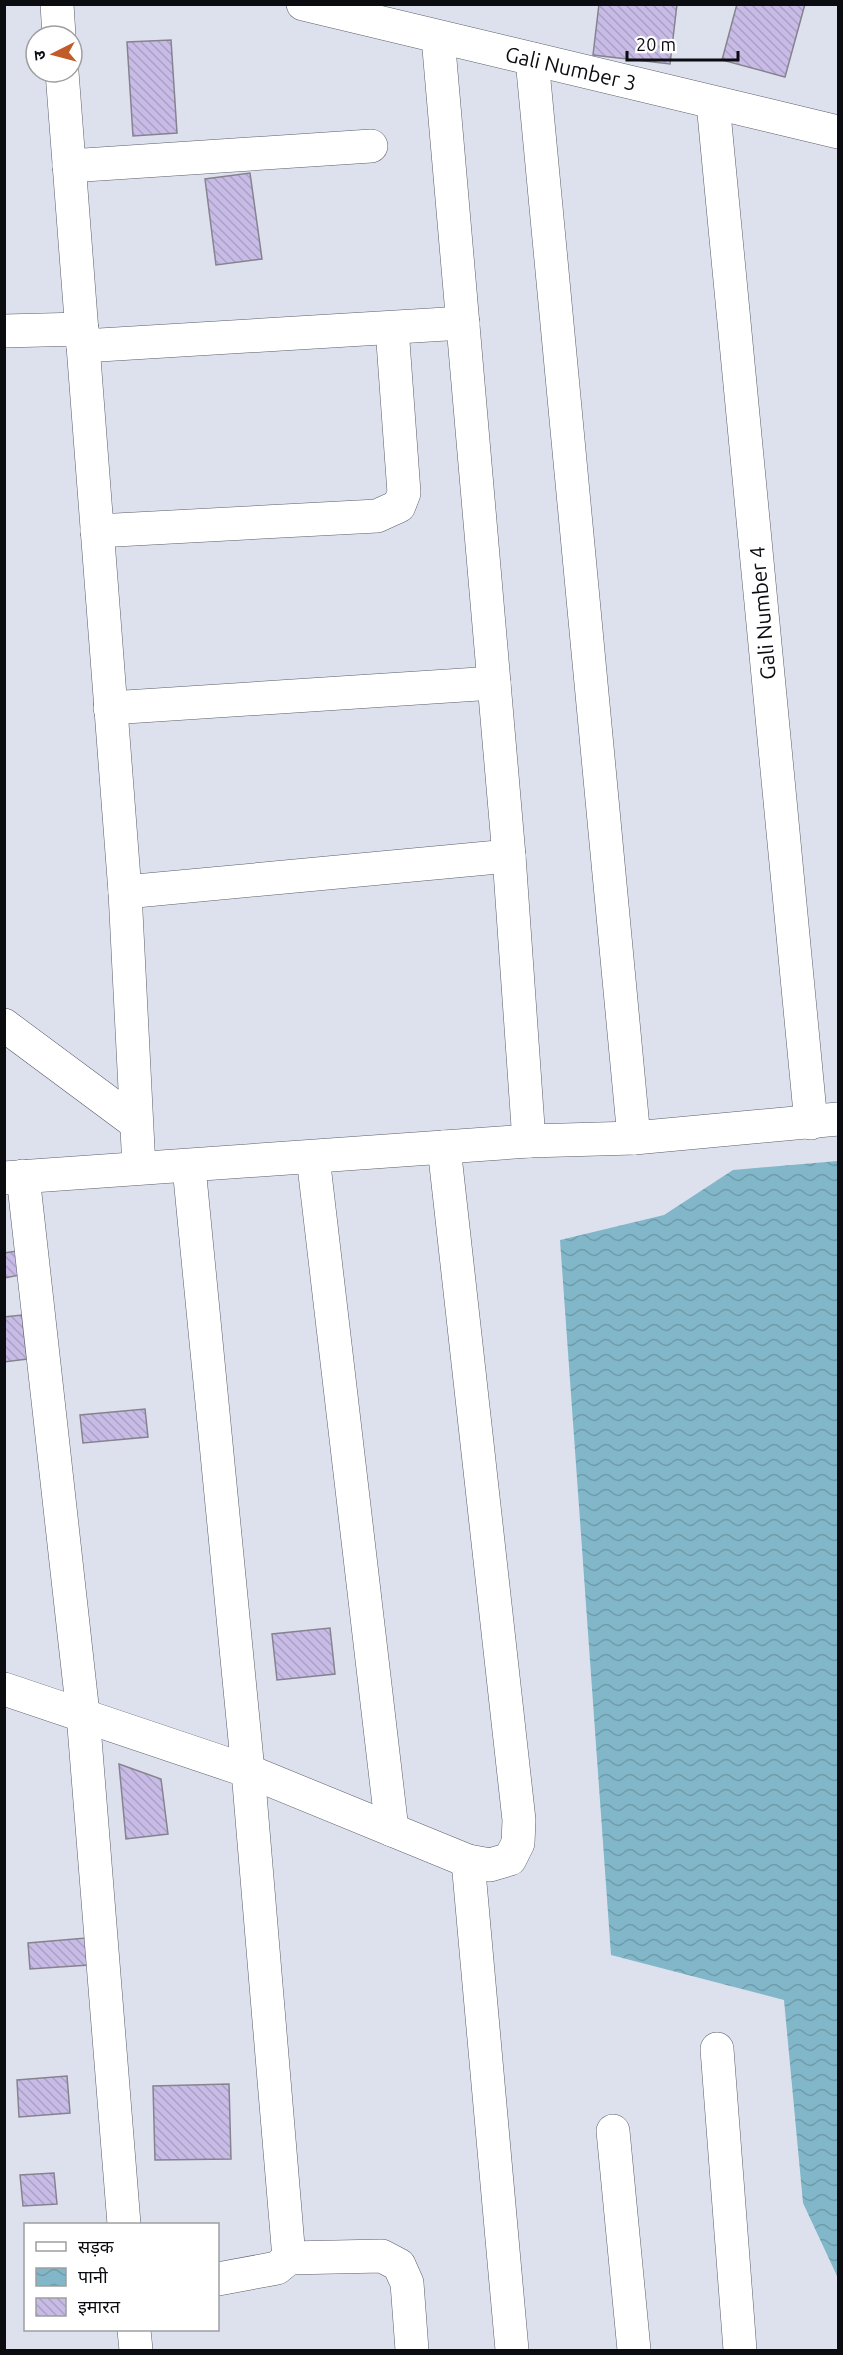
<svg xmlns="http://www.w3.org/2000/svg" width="843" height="2355" font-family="Ubuntu,'Noto Sans Devanagari',sans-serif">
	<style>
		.water { fill: url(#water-waves) }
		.building { fill: url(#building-back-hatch); stroke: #86838f; stroke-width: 1.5 }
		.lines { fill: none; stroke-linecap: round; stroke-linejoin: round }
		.street-casing { stroke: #5b5e69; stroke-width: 34 }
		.street { stroke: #fff; stroke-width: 33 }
		.labels { text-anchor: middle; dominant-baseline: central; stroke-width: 4.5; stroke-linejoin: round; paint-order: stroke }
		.street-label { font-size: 21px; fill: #0b0c10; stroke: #fff }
	</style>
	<defs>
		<pattern id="water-waves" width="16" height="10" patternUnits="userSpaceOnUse" patternTransform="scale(1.5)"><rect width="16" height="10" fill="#81b7c8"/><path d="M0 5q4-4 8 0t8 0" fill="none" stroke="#6e9cab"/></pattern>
		<pattern id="building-back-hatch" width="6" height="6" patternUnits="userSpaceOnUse" patternTransform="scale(1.5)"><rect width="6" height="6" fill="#c8bce7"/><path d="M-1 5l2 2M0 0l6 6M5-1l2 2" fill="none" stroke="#aaa0c5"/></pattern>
	</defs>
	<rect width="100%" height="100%" fill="#dde1ee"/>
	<polygon class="water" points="838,1161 838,2278 803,2203 784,2000 611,1955 560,1240 664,1215 733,1170"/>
	<g class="building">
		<polygon points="599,4 677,4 670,64 593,55"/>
		<polygon points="737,4 805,4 785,77 722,60"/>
		<polygon points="171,40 177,133 133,136 127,42"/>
		<polygon points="250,173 262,259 216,265 205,179"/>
		<polygon points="17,1251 20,1275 4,1278 4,1253"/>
		<polygon points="22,1315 27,1359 4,1362 4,1317"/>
		<polygon points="145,1409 148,1437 83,1443 80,1415"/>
		<polygon points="330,1628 335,1674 277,1680 272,1634"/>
		<polygon points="119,1764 161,1779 168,1834 126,1839"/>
		<polygon points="86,1938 89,1965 30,1969 28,1943"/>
		<polygon points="67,2076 70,2113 19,2117 17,2080"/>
		<polygon points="229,2084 231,2159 155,2160 153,2086"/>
		<polygon points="54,2173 57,2204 23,2206 20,2175"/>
	</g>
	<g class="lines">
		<g class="street-casing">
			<g id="street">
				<polyline points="57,4 59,36"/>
				<polyline points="303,4 838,132"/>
				<polyline points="438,37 509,856 529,1141"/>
				<polyline points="532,59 634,1138"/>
				<polyline points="62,72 125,892 139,1168"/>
				<polyline points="713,103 811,1123"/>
				<polyline points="69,166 371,146"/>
				<polyline points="4,331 82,329"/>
				<polyline points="83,346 463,323"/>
				<polyline points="97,531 377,516 399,506 404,493 392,328"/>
				<polyline points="110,708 494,683"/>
				<polyline points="125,892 509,856"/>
				<polyline points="4,1025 136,1123"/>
				<polyline points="313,1157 392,1830"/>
				<polyline points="189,1167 248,1771 289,2258 277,2268 218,2279"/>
				<polyline points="23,1176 83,1714 124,2224"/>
				<polyline points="4,1178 529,1141 634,1138 838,1119"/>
				<polyline points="4,1689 248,1771 468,1861 490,1865 510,1859 518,1843 519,1820 444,1147"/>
				<polyline points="468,1861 512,2350"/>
				<polyline points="717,2049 740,2350"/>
				<polyline points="613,2131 634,2350"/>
				<polyline points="289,2258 382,2256 399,2265 407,2283 412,2350"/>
				<polyline points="134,2330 136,2350"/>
			</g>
		</g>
		<use href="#street" class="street"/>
	</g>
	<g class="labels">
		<g class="street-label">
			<text transform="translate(571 68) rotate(13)">Gali Number 3</text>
			<text transform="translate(762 613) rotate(-95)">Gali Number 4</text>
		</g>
	</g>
	<rect width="843" height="2355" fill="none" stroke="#0b0c10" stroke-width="12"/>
	<rect x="24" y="2223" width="195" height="108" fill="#ffffff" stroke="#9d9e9f" stroke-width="1.5"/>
	<rect x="36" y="2242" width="30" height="9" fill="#ffffff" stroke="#9d9e9f" stroke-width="1.5"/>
	<text x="78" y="2253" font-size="18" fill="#0b0c10">सड़क</text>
	<rect x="36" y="2268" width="30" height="18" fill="url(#water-waves)" stroke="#9d9e9f" stroke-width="1.5"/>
	<text x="78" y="2283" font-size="18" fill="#0b0c10">पानी</text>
	<rect x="36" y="2298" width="30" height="18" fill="url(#building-back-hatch)" stroke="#9d9e9f" stroke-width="1.5"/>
	<text x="78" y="2313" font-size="18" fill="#0b0c10">इमारत</text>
	<g transform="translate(54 54) rotate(264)"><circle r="28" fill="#ffffff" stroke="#9d9e9f" stroke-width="1.5"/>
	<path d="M0-4.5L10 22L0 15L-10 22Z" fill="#c15c2a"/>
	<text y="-9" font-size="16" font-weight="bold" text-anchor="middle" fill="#0b0c10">उ</text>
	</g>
	<path d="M627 51v9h111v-9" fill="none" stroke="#0b0c10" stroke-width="3"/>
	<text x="636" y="51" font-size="18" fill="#0b0c10" stroke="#ffffff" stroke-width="4.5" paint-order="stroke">20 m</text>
</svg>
